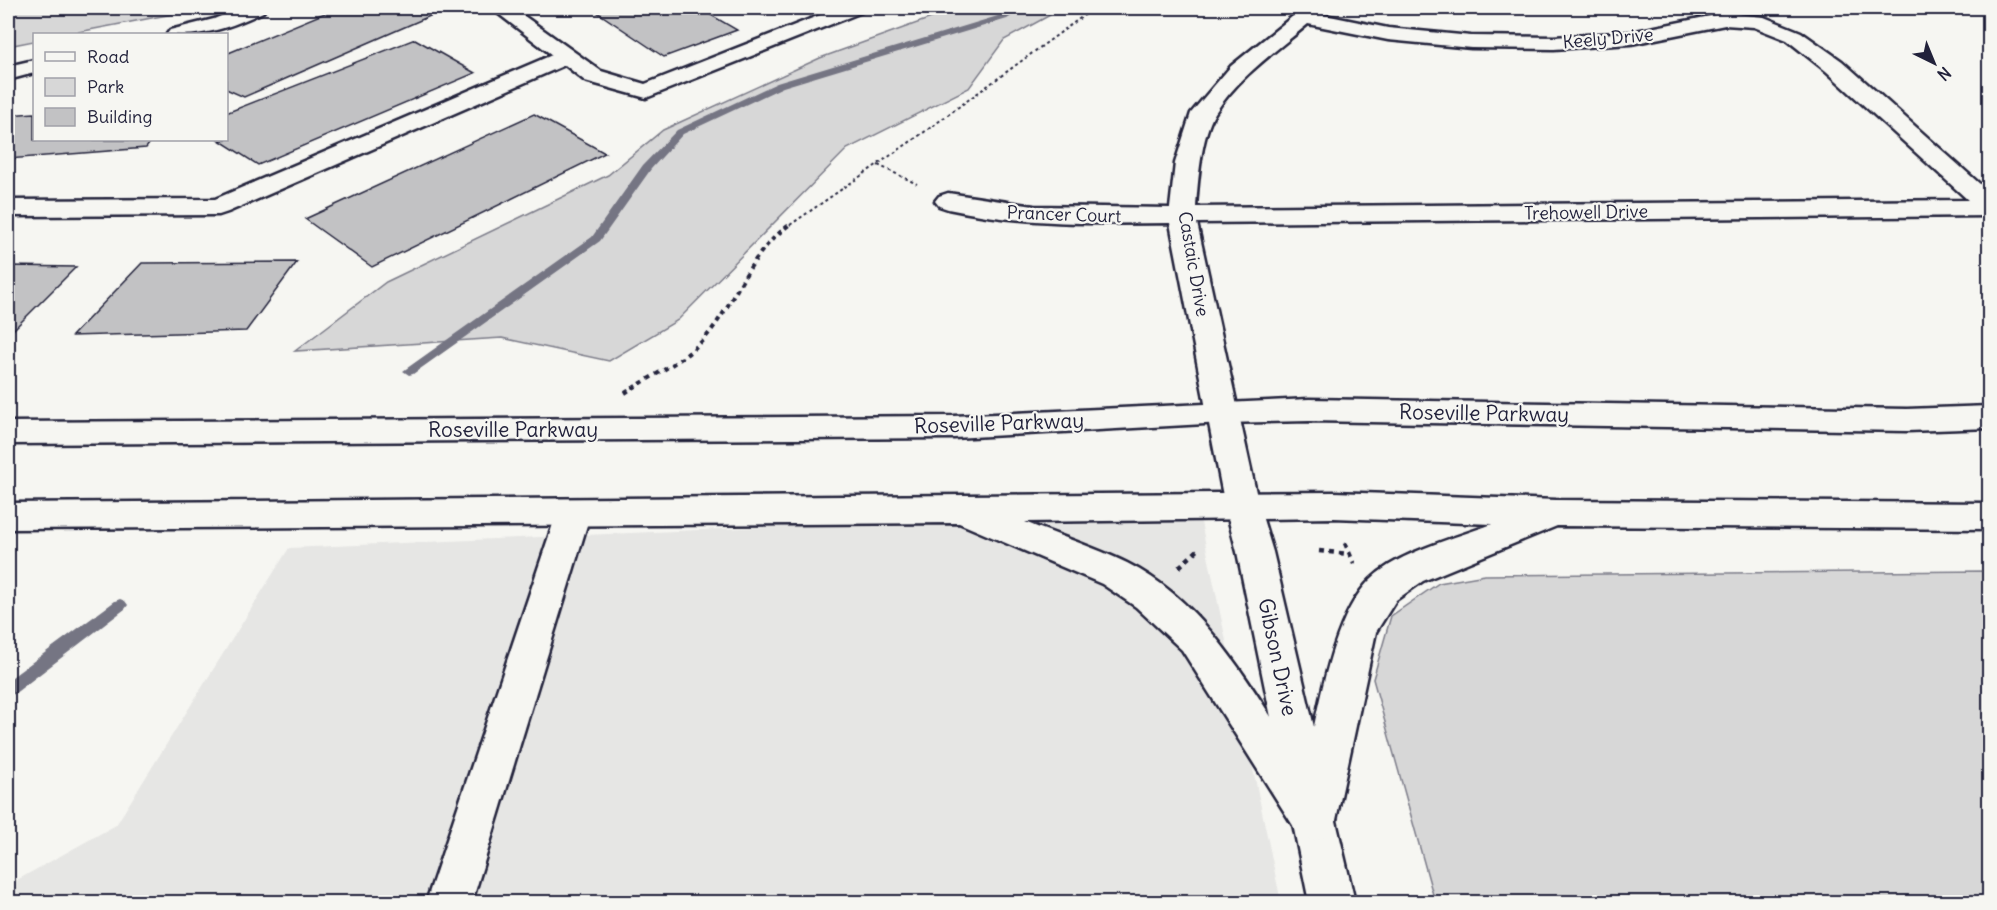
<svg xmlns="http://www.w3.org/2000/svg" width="1997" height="910" font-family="Delius,sans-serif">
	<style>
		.built { fill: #e6e6e4 }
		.green { fill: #d7d7d7; stroke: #7c7c89; stroke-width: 1.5 }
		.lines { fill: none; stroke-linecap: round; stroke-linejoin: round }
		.stream { fill: #757583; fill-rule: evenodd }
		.building { fill: #c2c2c4; stroke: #22223b; stroke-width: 1.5 }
		.minor-casing { stroke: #22223b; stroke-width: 5 }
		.major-casing { stroke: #22223b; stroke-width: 5 }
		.path-far2 { stroke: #22223b; stroke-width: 2; stroke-dasharray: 3 3; stroke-linecap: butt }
		.path-far1 { stroke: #22223b; stroke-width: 4; stroke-dasharray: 4.5 4.5; stroke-linecap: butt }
		.path { stroke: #22223b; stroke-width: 4.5; stroke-dasharray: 5 5; stroke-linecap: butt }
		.minor { fill: #f6f6f2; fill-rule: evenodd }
		.major { fill: #f6f6f2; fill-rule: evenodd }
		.labels { text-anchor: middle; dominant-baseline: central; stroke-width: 4.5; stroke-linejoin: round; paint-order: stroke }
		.far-street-label { font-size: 18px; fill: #22223b; stroke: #f6f6f2 }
		.street-label { font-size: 21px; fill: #22223b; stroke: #f6f6f2 }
	</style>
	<rect width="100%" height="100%" fill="#f6f6f2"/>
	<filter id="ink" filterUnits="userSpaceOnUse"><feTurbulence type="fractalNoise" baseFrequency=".0167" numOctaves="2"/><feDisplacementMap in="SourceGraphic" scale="12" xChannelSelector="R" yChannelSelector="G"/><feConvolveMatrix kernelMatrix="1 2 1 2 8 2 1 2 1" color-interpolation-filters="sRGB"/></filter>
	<g filter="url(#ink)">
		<polygon class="built" points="1198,508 1281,902 8,902 8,885 116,825 289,548"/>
		<g class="green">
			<polygon points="8,8 193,8 183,12 68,34 34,34 34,41 8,46"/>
			<polygon points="959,8 1063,8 1004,40 969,88 847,149 678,320 609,361 502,338 295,351 386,282 608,175 663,130 820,58"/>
			<polygon points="1989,571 1989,902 1435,902 1373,679 1391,616 1439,583 1485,575"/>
		</g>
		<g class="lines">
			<g class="stream">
				<polygon points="1015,8 1024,8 1007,19 783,87 683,134 651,169 600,241 413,374 409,375 403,371 592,237 643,165 677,130 777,83 1001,15"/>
				<polygon points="120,599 125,601 128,605 125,609 14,694 8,696 8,680 115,601"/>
			</g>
		</g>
		<g class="building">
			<polygon points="337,8 446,9 244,97 226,89 226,54"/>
			<polygon points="591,8 699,8 737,30 664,57"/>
			<polygon points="749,8 782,8 762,15"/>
			<polygon points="415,39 475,73 258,165 219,140 226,140 226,113"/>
			<polygon points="34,113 34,140 152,140 146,148 8,159 8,115"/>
			<polygon points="534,114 605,153 372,267 305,219"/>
			<polygon points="297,262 246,331 72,336 142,263"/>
			<polygon points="8,266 76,267 8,335"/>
		</g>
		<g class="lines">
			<g class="minor-casing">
				<g id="minor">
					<path d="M240,8H266L263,12C231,27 202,38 167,34L170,30L214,19Z"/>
					<polygon points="491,8 513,8 601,71 645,84 838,8 865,8 862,12 646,98 585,81 565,65 228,212 219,215 8,216 8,200 215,199 552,55"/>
					<path d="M1303,8H1325L1320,14L1388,28L1471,36L1554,37L1631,32L1725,13L1764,17L1801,32L1842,61L1990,193V216L1197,223L1259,506L1273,552L1355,902H1309L1237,552L1225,506L1170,223C1095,224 1021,225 948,209L939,206L935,201L939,196L948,193L1034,206L1170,208L1175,163L1191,113L1231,66ZM1308,24L1388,40L1471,48L1554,49L1631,44L1725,25L1754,27L1787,40L1826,71L1968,200L1196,207C1198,181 1201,136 1215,113C1238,77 1276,51 1308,24Z"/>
					<polygon points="34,60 34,73 8,80 8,66"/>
					<polygon points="574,499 586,503 591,512 472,902 426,902 557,512 562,503"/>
				</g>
			</g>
			<g class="major-casing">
				<g id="major">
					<polygon points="1309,399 1907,409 1990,406 1990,428 1907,431 1309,421 1223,423 954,438 8,444 8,422 954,416"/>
					<path d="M1334,492L1556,500L1990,503V529L1557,526L1423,581L1396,600L1376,632L1336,820L1329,835L1314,841L1299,835L1182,650L1136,607L1102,584L959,523L8,529V503ZM1334,518L1492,524C1455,538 1399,552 1371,579C1330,618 1318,715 1305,769C1255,695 1210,604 1127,563C1094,547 1059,536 1025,522Z"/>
				</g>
			</g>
			<g class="path-far2">
				<polyline points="878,165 917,184"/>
				<polyline points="790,225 923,133 1094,8"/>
			</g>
			<path class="path-far1" d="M625,393C653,375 689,359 710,332C741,292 748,254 792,223"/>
			<g class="path">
				<polyline points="1345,543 1354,564"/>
				<polyline points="1319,551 1349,554"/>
				<polyline points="1179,567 1199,549"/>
			</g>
			<use href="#minor" class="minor"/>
			<use href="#major" class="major"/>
		</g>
	</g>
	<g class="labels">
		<g class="far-street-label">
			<text transform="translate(1608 38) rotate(-5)">Keely Drive</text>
			<text transform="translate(1586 212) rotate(-1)">Trehowell Drive</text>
			<text transform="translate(1064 214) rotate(2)">Prancer Court</text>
			<text transform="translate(1194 264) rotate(80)">Castaic Drive</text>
		</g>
		<g class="street-label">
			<text transform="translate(1484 413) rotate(1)">Roseville Parkway</text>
			<text transform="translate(999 423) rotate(-2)">Roseville Parkway</text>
			<text x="513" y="429">Roseville Parkway</text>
			<text transform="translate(1278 657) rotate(78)">Gibson Drive</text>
		</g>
	</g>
	<rect width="1997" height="910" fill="none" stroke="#f6f6f2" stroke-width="30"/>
	<rect x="15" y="15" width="1967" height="880" fill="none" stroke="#22223b" stroke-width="2" filter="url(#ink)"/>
	<rect x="33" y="33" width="195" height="108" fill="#f6f6f2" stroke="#a1a1a9" stroke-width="1.5"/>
	<rect x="45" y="52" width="30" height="9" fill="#f6f6f2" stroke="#a1a1a9" stroke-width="1.5"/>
	<text x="87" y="63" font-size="18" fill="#22223b">Road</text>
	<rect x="45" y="78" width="30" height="18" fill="#d7d7d7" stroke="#a1a1a9" stroke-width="1.5"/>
	<text x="87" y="93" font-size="18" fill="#22223b">Park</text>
	<rect x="45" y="108" width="30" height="18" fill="#c2c2c4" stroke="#a1a1a9" stroke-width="1.5"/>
	<text x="87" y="123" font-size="18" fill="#22223b">Building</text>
	<g transform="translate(1934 63) rotate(137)" stroke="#f6f6f2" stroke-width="4.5" paint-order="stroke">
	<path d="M0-4.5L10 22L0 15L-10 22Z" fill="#22223b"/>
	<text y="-9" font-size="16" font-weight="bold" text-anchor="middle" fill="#22223b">N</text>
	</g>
</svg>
